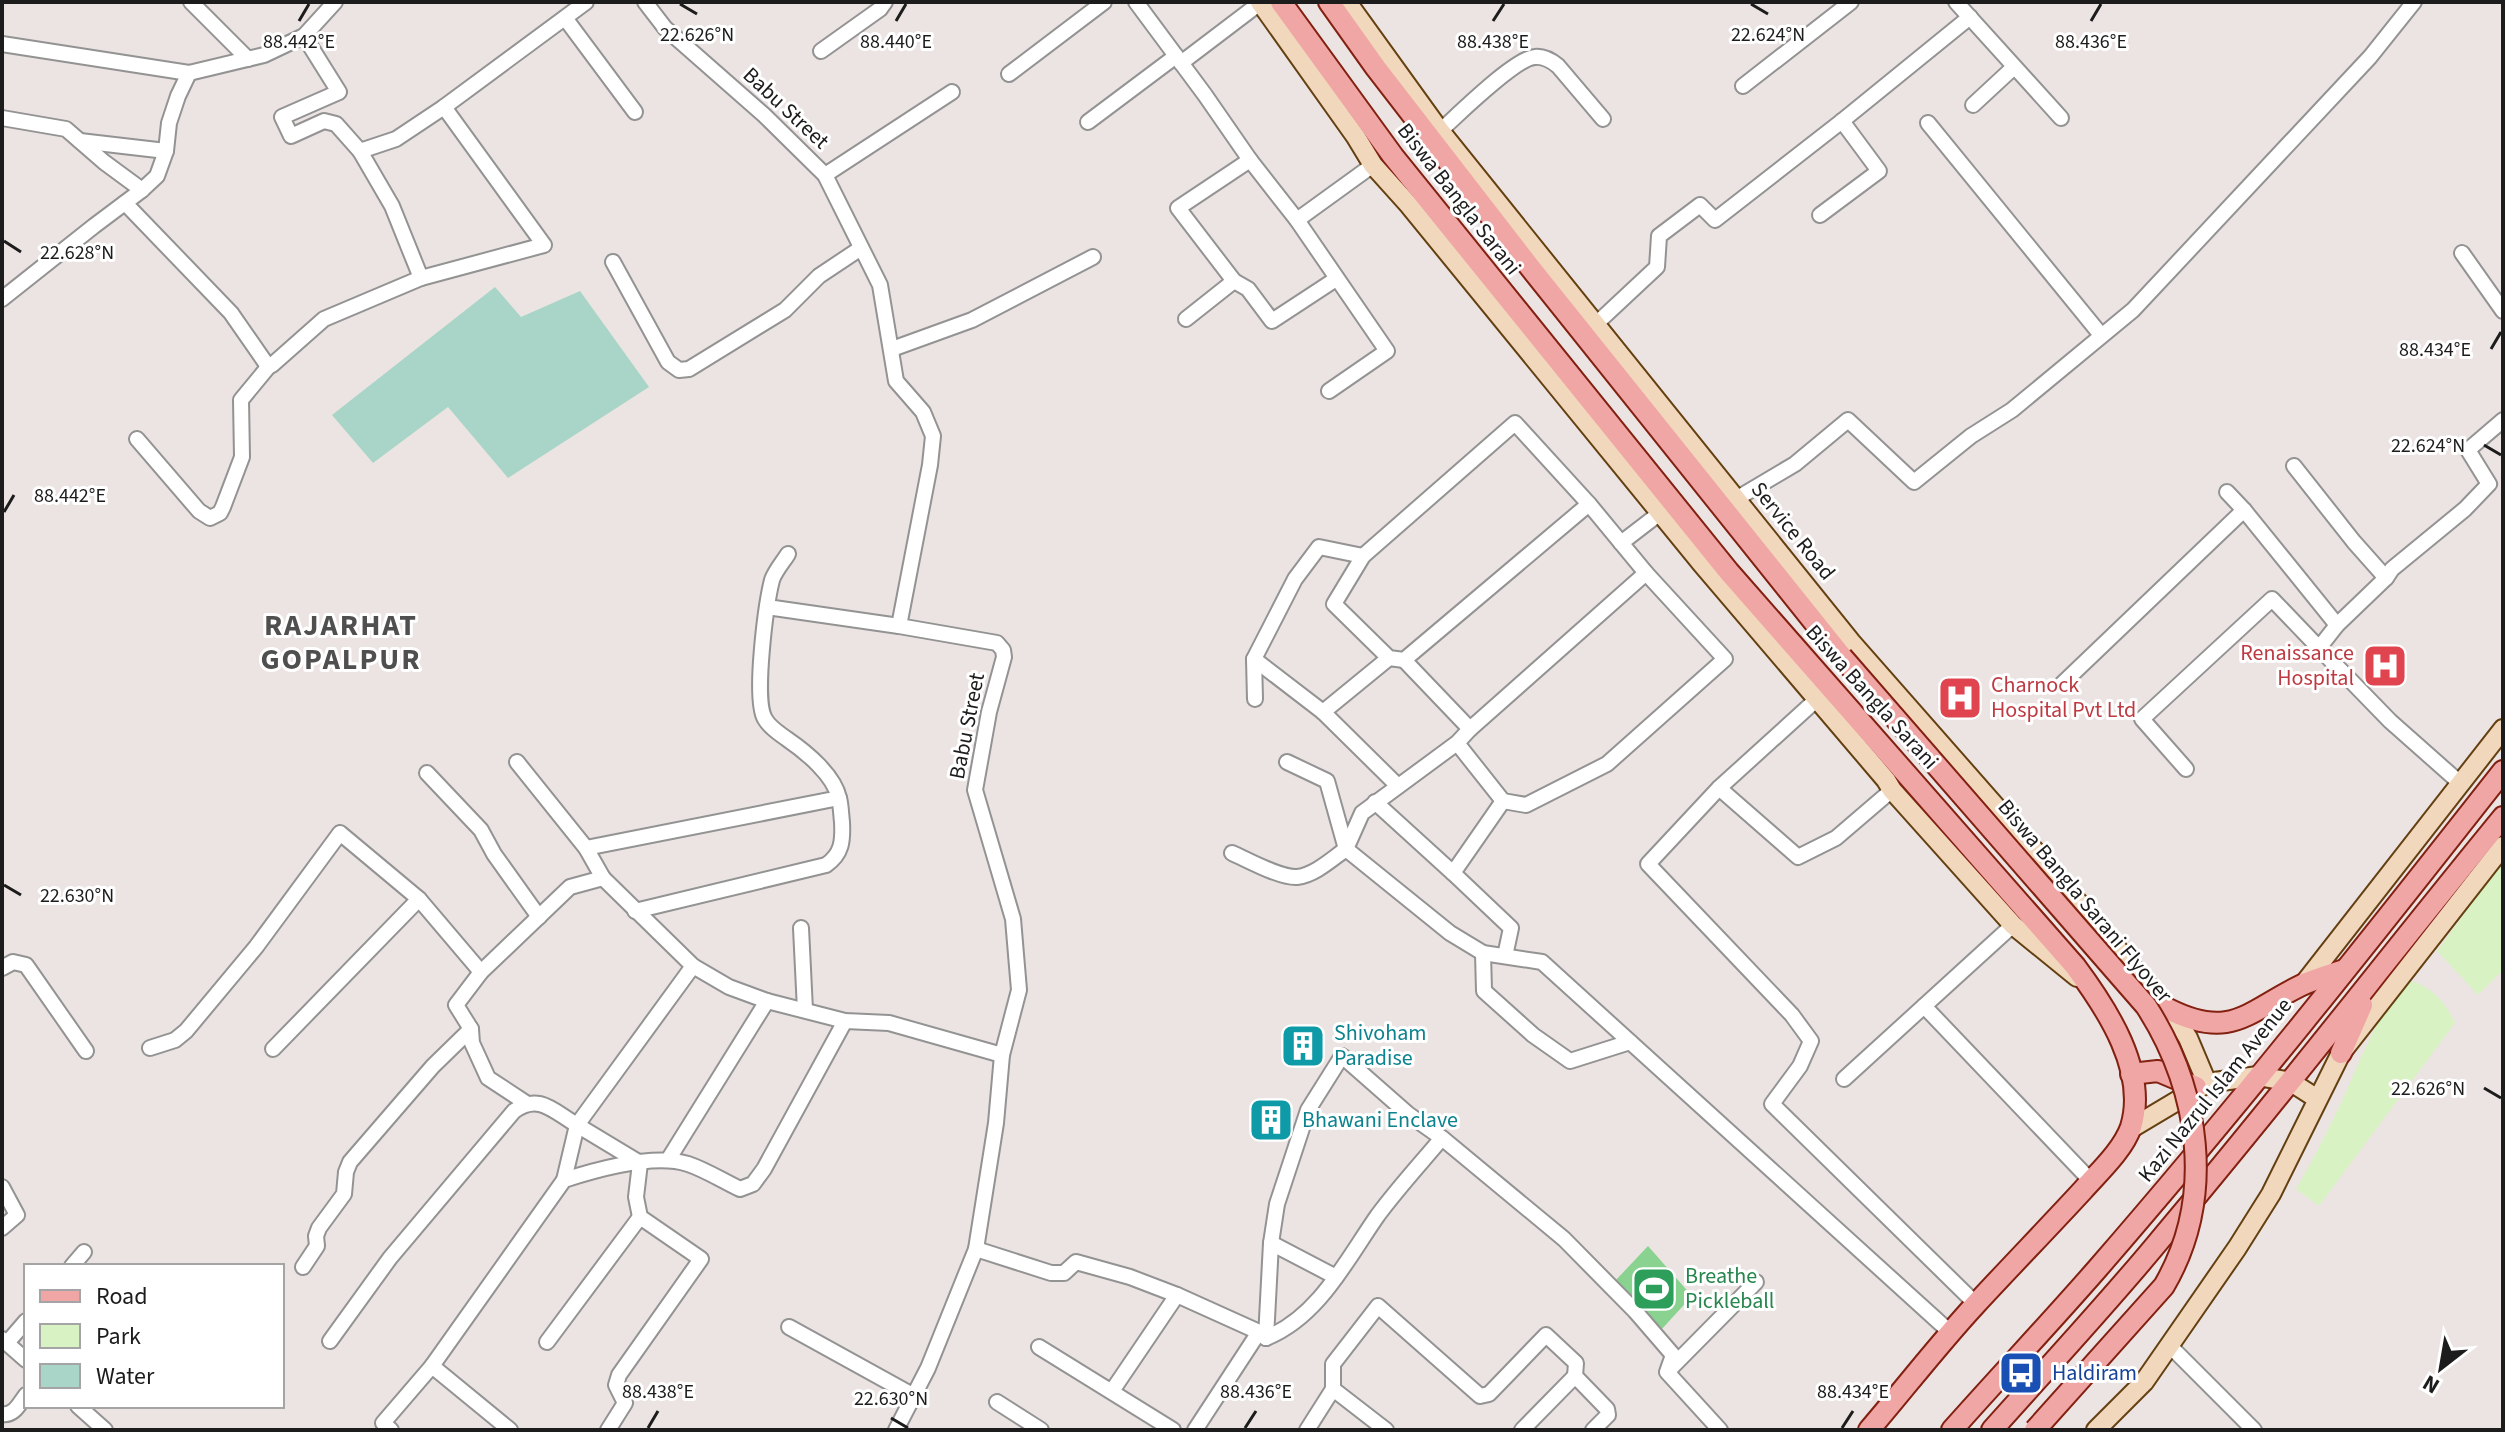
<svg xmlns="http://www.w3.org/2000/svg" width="2505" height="1432" font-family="'Source Sans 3',sans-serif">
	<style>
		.park { fill: #d9f2c4 }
		.pitch { fill: #89d28f }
		.water { fill: #a8d5c7 }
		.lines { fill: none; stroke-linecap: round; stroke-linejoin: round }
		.street-casing { stroke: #939393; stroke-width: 18 }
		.secondary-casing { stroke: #644011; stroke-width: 22 }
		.primary-casing { stroke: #822011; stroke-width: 24 }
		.street { stroke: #fff; stroke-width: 14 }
		.secondary { stroke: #f1d7bb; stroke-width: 18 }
		.primary { stroke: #f0a6a4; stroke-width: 20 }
		.primary-bridge-casing { stroke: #822011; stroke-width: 24; stroke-linecap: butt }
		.primary-bridge { stroke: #f0a6a4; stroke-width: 20 }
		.ticks { fill: none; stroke: #1c1c1c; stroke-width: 3 }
		.labels { text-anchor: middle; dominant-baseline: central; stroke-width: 6; stroke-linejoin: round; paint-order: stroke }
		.street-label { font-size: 22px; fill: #1c1c1c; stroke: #fff }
		.health-label { font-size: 22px; fill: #be3a42; stroke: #fff; text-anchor: end }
		.culture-label { font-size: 22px; fill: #0d838f; stroke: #fff; text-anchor: start }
		.leisure-label { font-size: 22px; fill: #27864d; stroke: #fff; text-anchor: start }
		.transit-label { font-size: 22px; fill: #164399; stroke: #fff; text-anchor: start }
		.district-label { font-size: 30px; font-weight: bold; letter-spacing: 2px; fill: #4f4f4f; stroke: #fff }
		.ticks-label { font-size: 20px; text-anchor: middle; fill: #1c1c1c; stroke: #fff; stroke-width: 6; stroke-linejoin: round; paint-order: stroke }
	</style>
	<rect width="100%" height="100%" fill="#ece4e2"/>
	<g class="park">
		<polygon points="2503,860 2503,970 2478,995 2437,951"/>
		<path d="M2406,980C2429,984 2446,1002 2455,1023L2319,1206L2296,1189C2314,1158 2330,1127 2345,1094C2363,1053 2378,1015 2406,980Z"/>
	</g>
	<polygon class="pitch" points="1648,1246 1692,1296 1661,1330 1615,1281"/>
	<polygon class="water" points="495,287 521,317 580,291 649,387 508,478 448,407 373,463 332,415"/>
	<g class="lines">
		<g class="street-casing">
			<g id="street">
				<polyline points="191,2 248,59"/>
				<polyline points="645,2 665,28 764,115 825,175 880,285 896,381 923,412 933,436 930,465 899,626 997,643 1003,650 1004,657 989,712 975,790 1013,919 1019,990 1002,1055 996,1123 976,1249 928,1368 896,1430"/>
				<polyline points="1136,2 1205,95 1250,160 1297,220 1387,351 1329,391"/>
				<polyline points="1956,2 2061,118"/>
				<polyline points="565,18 635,112"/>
				<polyline points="304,36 339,92 282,117 291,136 324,121 336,124 360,151 396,139 444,107 586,2"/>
				<polyline points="2,44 189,73"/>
				<polyline points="821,51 880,9 885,2"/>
				<polyline points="1181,63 1260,3"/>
				<polyline points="1009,74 1104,2"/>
				<polyline points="1743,86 1851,2"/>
				<polyline points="1973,105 2014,67"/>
				<polyline points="2,118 66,129 104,162 142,190"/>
				<polyline points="1088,122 1176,56"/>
				<polyline points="1928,123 2101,335"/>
				<path d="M1440,131C1458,115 1515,58 1535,57C1544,56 1552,61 1558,66L1603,119"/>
				<polyline points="80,141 166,151"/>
				<polyline points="1250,160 1178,208 1234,281 1248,289 1272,321 1336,279"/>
				<polyline points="825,175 952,92"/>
				<polyline points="125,203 231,313 265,362 269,366 272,365 324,319 421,278 392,206 360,151"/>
				<polyline points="1820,215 1879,171 1842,121"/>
				<polyline points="1297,220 1373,165"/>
				<polyline points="2462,253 2503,311"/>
				<polyline points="613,262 668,362 679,370 689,369 785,310 819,276 861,248"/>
				<polyline points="421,278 544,245 444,107"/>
				<polyline points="2,299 94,226 142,190 157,176 166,151 169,123 178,96 189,73 264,55 304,36 335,2"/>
				<polyline points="1186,319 1234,281"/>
				<polyline points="1596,324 1657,267 1659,236 1700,205 1715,220 1842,121 1970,17"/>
				<polyline points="892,349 972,320 1093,257"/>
				<polyline points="137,439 199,511 210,518 220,513 223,507 242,457 241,400 269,366"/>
				<polyline points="2294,466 2354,542 2386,578"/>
				<polyline points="2227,492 2244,510"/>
				<polyline points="1736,499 1795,464 1848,420 1914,482 1971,436 2012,410 2133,310 2370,57 2414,2"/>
				<polyline points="1589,504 1646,573"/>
				<polyline points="1621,543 1660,513"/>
				<polyline points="767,607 899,626"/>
				<polyline points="2319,648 2390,721 2460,783"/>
				<polyline points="1389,658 1334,604 1363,556 1515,423 1589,504 1404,660 1389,658 1323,712 1398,786"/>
				<polyline points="1254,659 1323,712"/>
				<polyline points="1404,660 1470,729"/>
				<polyline points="2062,684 2244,510 2337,625"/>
				<polyline points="1255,699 1254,659 1295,579 1319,547 1363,556"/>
				<polyline points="1816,700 1719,788 1648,864 1792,1015 1811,1041 1800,1066 1772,1104 1976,1304"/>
				<polyline points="1457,743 1503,801 1526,805 1607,764 1725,659 1646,573 1470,729 1457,743 1362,813 1346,849 1450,933 1483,953 1542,962 1951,1333"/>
				<polyline points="517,762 586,848 603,878"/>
				<polyline points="2186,769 2142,719 2272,599 2319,648 2337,625 2386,578 2392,569 2465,509 2489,484 2468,450 2503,420"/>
				<polyline points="427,773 481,830 494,854 539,917"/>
				<polyline points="1719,788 1798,857 1836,838 1892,790"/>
				<polyline points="1503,801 1453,873 1511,928 1505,956"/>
				<polyline points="1375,802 1453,873"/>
				<polyline points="586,848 839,798"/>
				<path d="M1232,853C1248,860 1280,878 1297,877C1315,875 1333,858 1346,849L1327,781L1287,762"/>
				<path d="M635,911L826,865C842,854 843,841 842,822C841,814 841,805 839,798C834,775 806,752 787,739C779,733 770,728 765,719C753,700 766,604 772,580C775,571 783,562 788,554"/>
				<polyline points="801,928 805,1010"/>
				<polyline points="1483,953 1484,991 1533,1035 1570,1061 1630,1042"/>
				<polyline points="2,968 13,962 26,965 86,1051"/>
				<polyline points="1924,1006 2091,1181"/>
				<polyline points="150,1048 175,1040 186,1031 256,947 340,833 419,899 481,972"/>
				<polyline points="273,1049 419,899"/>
				<polyline points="1844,1079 2013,925"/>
				<polyline points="526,1103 488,1078 472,1043 471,1029 456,1005 481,972 570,887 603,878 693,966 729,987 767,1001 845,1021 889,1023 1002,1055"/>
				<polyline points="668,1160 767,1001"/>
				<polyline points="564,1180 577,1125 640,1163 636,1197 640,1217 701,1259 619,1375 616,1385 625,1403 608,1430"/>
				<polyline points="2,1187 17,1215 2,1228"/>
				<polyline points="1271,1243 1336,1277"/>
				<polyline points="976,1249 1051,1273 1064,1273 1076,1262 1130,1277 1177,1295 1259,1332 1266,1338"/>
				<polyline points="72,1266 84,1252"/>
				<polyline points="303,1267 317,1246 316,1236 319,1228 344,1194 346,1172 350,1162 433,1066 471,1029"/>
				<polyline points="789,1327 914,1396"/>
				<polyline points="1266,1338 1271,1243 1277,1204 1308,1110 1342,1056 1408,1114 1442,1138 1564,1239 1635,1311 1673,1355 1667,1372 1720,1430"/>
				<path d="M1266,1338C1319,1317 1347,1259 1378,1215C1398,1188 1421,1163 1442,1138"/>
				<polyline points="2,1339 26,1360"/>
				<path d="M330,1341L390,1258L514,1111C539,1093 553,1111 577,1125L693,966"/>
				<polyline points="547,1342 640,1217"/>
				<polyline points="7,1343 26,1321"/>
				<polyline points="2170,1346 2254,1430"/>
				<polyline points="1039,1347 1173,1430"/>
				<polyline points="432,1366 510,1430"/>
				<polyline points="1670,1369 1756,1282"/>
				<polyline points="1333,1389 1333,1364 1378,1306 1480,1396 1489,1394 1546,1335 1576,1363 1575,1376"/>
				<polyline points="1112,1391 1177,1295"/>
				<polyline points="997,1402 1041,1430"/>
				<polyline points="78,1406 105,1430"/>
				<path d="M2,1414C14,1416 19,1404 26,1395"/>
				<path d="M391,1430L383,1423L432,1366L564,1180C598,1169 654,1153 688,1164C706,1170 723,1181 740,1189L753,1184L764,1169L845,1021"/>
				<polyline points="1195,1430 1259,1332"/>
				<polyline points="1307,1430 1333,1389 1386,1430"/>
				<polyline points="1522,1430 1575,1376 1607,1409 1608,1415 1593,1430"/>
			</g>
		</g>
		<g class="secondary-casing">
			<g id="secondary">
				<polyline points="1260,2 1356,137 1373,165 1409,205 1702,564 1886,780 1892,790 2013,925 2077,977"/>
				<polyline points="1347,2 1440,131 1851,642 2041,858 2176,1019 2188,1038 2207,1083"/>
				<polyline points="2303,985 2503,729"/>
				<polyline points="2130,1129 2207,1083 2258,1076 2291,1082 2316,1098"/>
				<polyline points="2096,1430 2144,1382 2237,1248 2271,1194 2341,1053 2503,846"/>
			</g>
		</g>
		<g class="primary-casing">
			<g id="primary">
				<path d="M1281,2L1393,156L1729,572L2075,966C2107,1009 2148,1071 2131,1127C2123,1150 2099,1172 2083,1190C2048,1228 2011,1266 1975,1305C1938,1345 1905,1388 1869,1430"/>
				<polyline points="1329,2 1376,68 1529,266 1842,657"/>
				<path d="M2168,1009C2232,1041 2248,1011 2302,985C2315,979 2330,975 2344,970"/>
				<polyline points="2341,1053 2362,1005"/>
				<polyline points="2131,1074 2158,1071 2196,1087"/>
				<path d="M1952,1430C2000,1376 2050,1323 2098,1268C2238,1107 2371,939 2503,771"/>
				<path d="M1992,1430C2050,1365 2109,1302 2164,1235C2280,1098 2389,956 2503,817"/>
			</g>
		</g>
		<use href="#street" class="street"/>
		<use href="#secondary" class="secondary"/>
		<use href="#primary" class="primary"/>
		<g class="primary-bridge-casing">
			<path id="primary-bridge" d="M1842,657L2146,1006C2200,1090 2216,1197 2164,1286L2035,1430"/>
		</g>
		<use href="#primary-bridge" class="primary-bridge"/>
	</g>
	<path class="ticks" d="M680,4L697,14M1751,4L1768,14M299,21L309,4M896,21L906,4M1493,21L1504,4M2091,21L2101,4M4,241L21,252M2491,349L2501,332M2484,445L2501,455M4,512L14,495M4,885L21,895M2484,1088L2501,1098M891,1418L908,1428M648,1428L658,1411M1245,1428L1256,1411M1842,1428L1853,1411"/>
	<defs>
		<g id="hospital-square" transform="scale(2.3)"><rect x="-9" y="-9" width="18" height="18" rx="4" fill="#e0444e" stroke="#fff"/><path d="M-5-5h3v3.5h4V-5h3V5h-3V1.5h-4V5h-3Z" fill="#fff"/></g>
		<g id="building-square" transform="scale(2.3)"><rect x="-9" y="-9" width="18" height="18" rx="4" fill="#0f9aa8" stroke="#fff"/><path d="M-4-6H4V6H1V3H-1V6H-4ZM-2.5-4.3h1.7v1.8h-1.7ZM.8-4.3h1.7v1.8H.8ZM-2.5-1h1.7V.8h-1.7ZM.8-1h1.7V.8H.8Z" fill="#fff"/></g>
		<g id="stadium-square" transform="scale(2.3)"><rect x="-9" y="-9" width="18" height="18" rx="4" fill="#2e9e5b" stroke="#fff"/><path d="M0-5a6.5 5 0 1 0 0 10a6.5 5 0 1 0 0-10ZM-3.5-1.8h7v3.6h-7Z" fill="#fff"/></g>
		<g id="bus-square" transform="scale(2.3)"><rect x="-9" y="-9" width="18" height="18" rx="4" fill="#1a4fb4" stroke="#fff"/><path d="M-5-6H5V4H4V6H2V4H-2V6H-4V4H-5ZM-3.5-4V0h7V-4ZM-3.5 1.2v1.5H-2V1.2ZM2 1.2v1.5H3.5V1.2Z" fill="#fff"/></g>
	</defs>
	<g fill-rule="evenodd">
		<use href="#hospital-square" x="2385" y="666"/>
		<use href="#hospital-square" x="1960" y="698"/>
		<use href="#building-square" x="1303" y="1046"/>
		<use href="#building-square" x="1271" y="1120"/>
		<use href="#stadium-square" x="1654" y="1289"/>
		<use href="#bus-square" x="2021" y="1373"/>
	</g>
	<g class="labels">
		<g class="street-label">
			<text transform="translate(786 108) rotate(43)">Babu Street</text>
			<text transform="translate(1459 199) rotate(52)">Biswa Bangla Sarani</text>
			<text transform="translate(1793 531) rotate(51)">Service Road</text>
			<text transform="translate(1872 697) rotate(48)">Biswa Bangla Sarani</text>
			<text transform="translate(967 726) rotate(-79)">Babu Street</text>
			<text transform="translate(2085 901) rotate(50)">Biswa Bangla Sarani Flyover</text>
			<text transform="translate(2215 1090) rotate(-51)">Kazi Nazrul Islam Avenue</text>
		</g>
		<g class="health-label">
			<text x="2354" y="653">Renaissance<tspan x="2354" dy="25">Hospital</tspan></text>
			<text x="1991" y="685" text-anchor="start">Charnock<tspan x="1991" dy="25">Hospital Pvt Ltd</tspan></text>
		</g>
		<g class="culture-label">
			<text x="1334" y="1033">Shivoham<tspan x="1334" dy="25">Paradise</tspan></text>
			<text x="1302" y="1120">Bhawani Enclave</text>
		</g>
		<g class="leisure-label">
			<text x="1685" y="1276">Breathe<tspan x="1685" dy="25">Pickleball</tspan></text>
		</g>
		<g class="transit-label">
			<text x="2052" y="1373">Haldiram</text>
		</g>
		<g class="district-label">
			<text x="341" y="625">RAJARHAT<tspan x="341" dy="34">GOPALPUR</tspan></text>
		</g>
	</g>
	<g class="ticks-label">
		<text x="697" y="41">22.626°N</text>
		<text x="1768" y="41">22.624°N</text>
		<text x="299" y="48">88.442°E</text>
		<text x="896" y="48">88.440°E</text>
		<text x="1493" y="48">88.438°E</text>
		<text x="2091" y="48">88.436°E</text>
		<text x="77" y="259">22.628°N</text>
		<text x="2435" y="356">88.434°E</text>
		<text x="2428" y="452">22.624°N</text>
		<text x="70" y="502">88.442°E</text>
		<text x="77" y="902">22.630°N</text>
		<text x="2428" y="1095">22.626°N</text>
		<text x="658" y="1398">88.438°E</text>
		<text x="1256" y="1398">88.436°E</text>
		<text x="1853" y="1398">88.434°E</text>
		<text x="891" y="1405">22.630°N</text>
	</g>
	<rect width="2505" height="1432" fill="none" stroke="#1c1c1c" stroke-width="8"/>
	<rect x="24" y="1264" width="260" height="144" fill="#ffffff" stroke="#a4a4a4" stroke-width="2"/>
	<rect x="40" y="1290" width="40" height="12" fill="#f0a6a4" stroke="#a4a4a4" stroke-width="2"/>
	<text x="96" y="1304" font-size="24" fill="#1c1c1c">Road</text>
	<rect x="40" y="1324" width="40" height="24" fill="#d9f2c4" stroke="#a4a4a4" stroke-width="2"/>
	<text x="96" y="1344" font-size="24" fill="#1c1c1c">Park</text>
	<rect x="40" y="1364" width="40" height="24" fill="#a8d5c7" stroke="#a4a4a4" stroke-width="2"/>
	<text x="96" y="1384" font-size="24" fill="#1c1c1c">Water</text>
	<g transform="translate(2441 1368) rotate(211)" stroke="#ffffff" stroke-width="6" paint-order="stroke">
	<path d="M0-6L14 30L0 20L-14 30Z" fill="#1c1c1c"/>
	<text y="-12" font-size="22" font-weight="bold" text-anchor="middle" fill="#1c1c1c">N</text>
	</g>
</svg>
